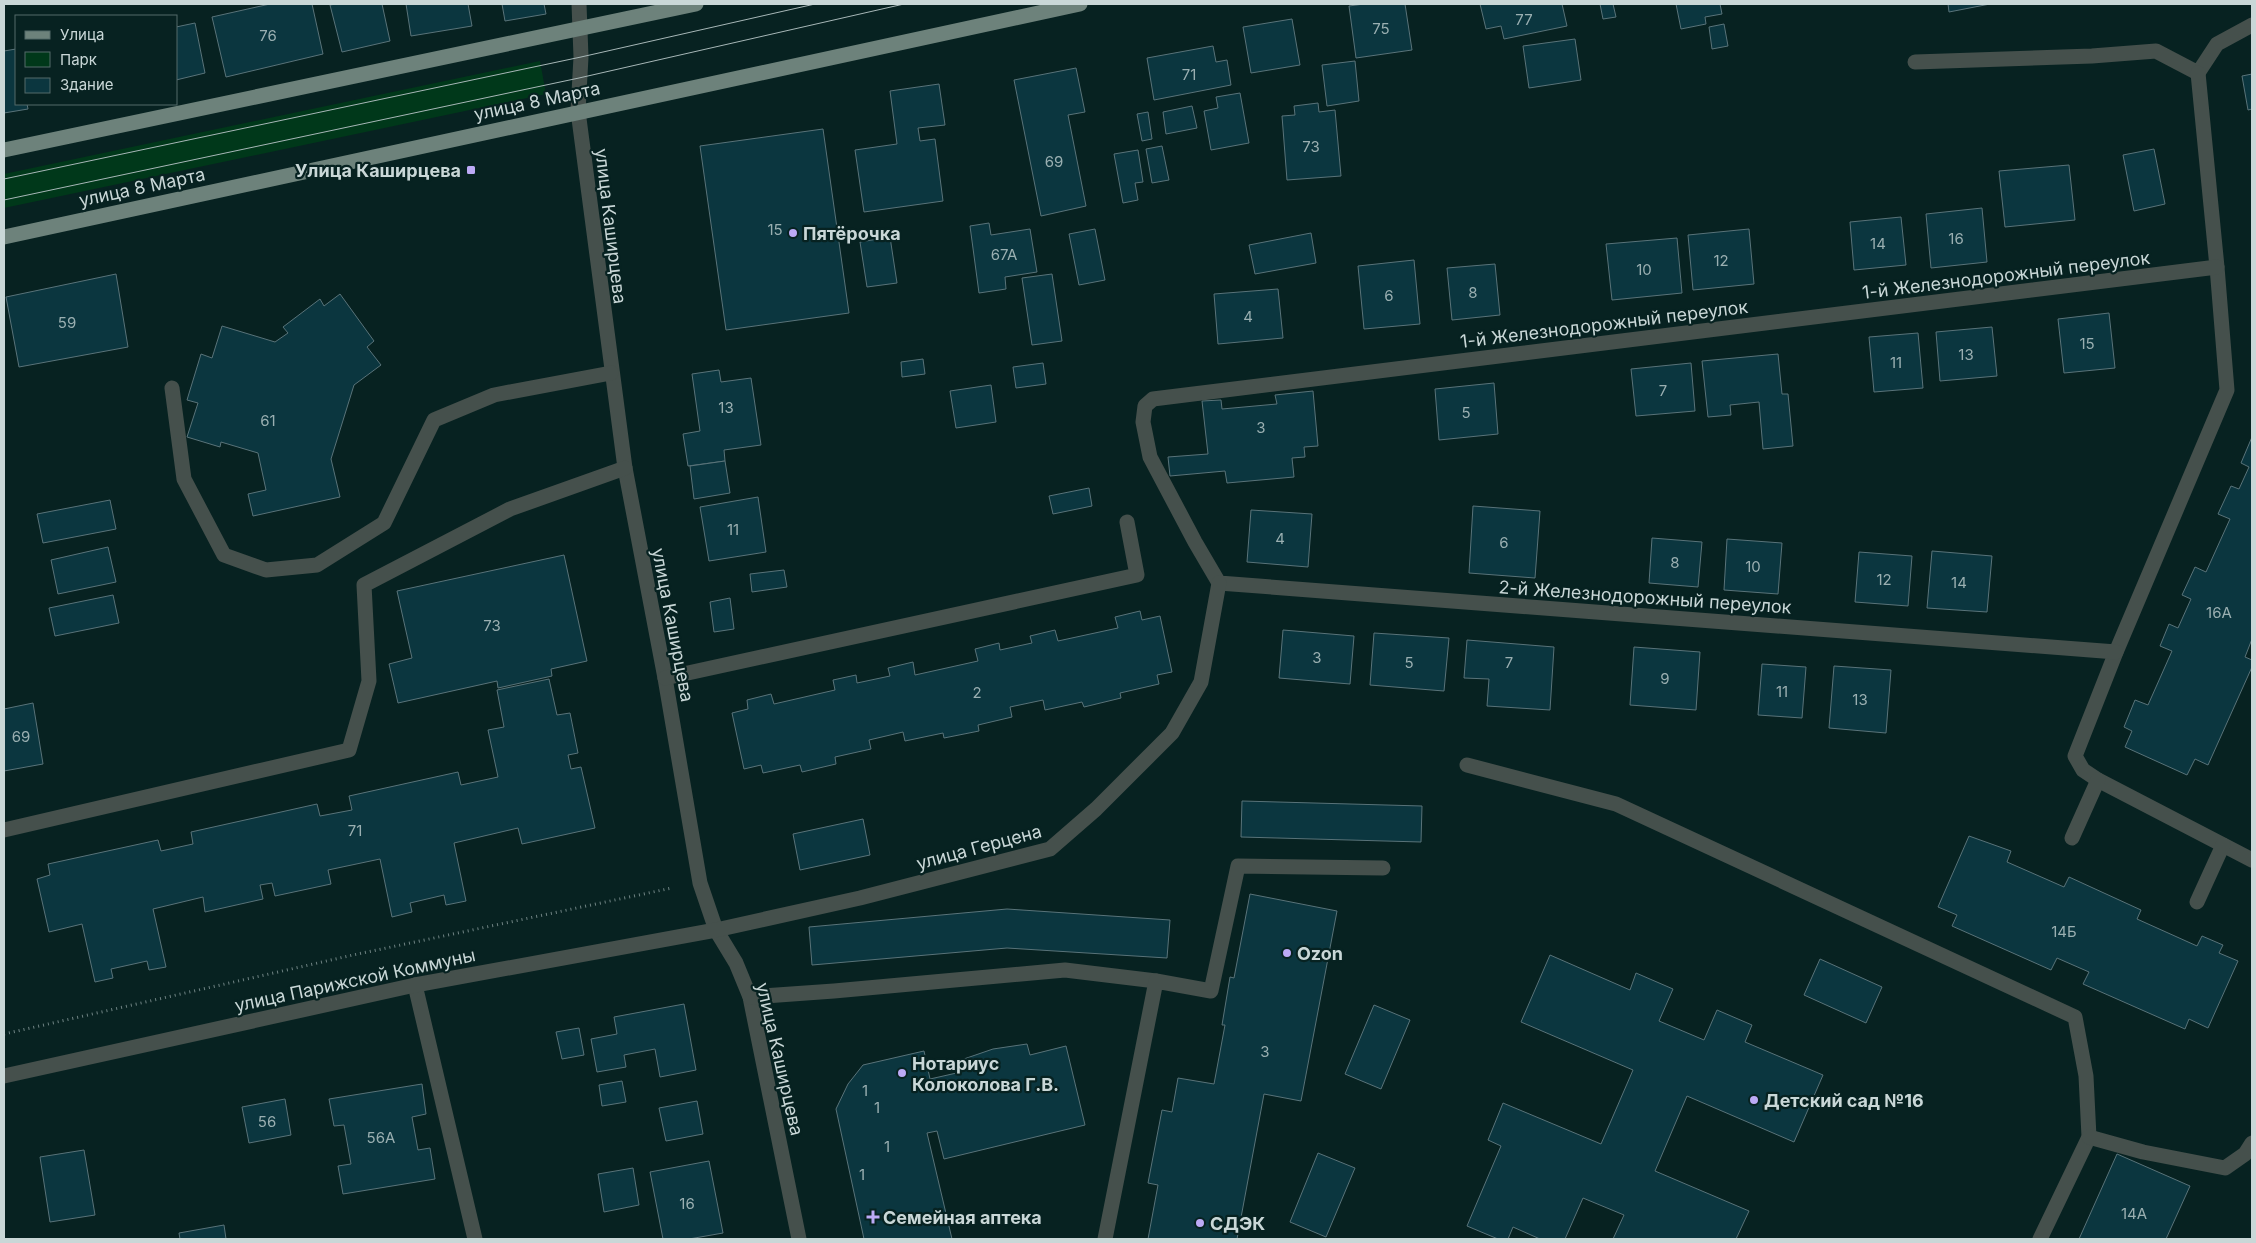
<svg xmlns="http://www.w3.org/2000/svg" width="2256" height="1243" font-family="Inter,sans-serif">
	<style>
		.green { fill: #00381a }
		.building { fill: #0b363f; stroke: #597379 }
		.lines { fill: none; stroke-linecap: round; stroke-linejoin: round }
		.path { stroke: #6f8383; stroke-width: 3; stroke-dasharray: 1 4; stroke-linecap: butt }
		.minor { stroke: #45504c; stroke-width: 15 }
		.major { stroke: #6d827b; stroke-width: 15 }
		.tram { stroke: #a7b7b7; stroke-width: 1 }
		.poi-dot { fill: #bcaaf6; stroke: #072221; stroke-width: 2 }
		.labels { text-anchor: middle; dominant-baseline: central; stroke-width: 4.5; stroke-linejoin: round; paint-order: stroke }
		.number-label { font-size: 15px; fill: #9aafb1 }
		.street-label { font-size: 18px; fill: #c9d7d7; stroke: #072221 }
		.poi-label { font-size: 18px; font-weight: bold; fill: #c9d7d7; stroke: #072221; text-anchor: start }
	</style>
	<rect width="100%" height="100%" fill="#072221"/>
	<polygon class="green" points="540,61 546,94 4,208 4,174"/>
	<g class="building">
		<polygon points="270,4 312,4 323,54 226,77 212,17"/>
		<polygon points="336,4 382,4 390,41 342,52 330,5"/>
		<polygon points="406,4 468,4 472,26 411,36"/>
		<polygon points="502,4 544,4 546,14 505,21"/>
		<polygon points="1364,4 1405,4 1412,50 1356,58 1349,6"/>
		<polygon points="1480,4 1562,4 1567,26 1504,39 1501,26 1486,29"/>
		<polygon points="1600,4 1613,4 1616,17 1603,19"/>
		<polygon points="1676,4 1720,4 1722,14 1705,17 1706,24 1681,29"/>
		<polygon points="1948,4 1990,4 1949,12"/>
		<polygon points="1292,19 1300,65 1251,73 1243,27"/>
		<polygon points="195,23 205,73 176,80 176,27"/>
		<polygon points="1724,24 1728,46 1712,49 1709,27"/>
		<polygon points="1575,39 1581,80 1529,88 1523,46"/>
		<polygon points="1213,46 1216,62 1227,60 1231,85 1154,100 1147,58"/>
		<polygon points="16,49 16,104 27,104 28,109 4,113 4,51"/>
		<polygon points="1355,61 1359,101 1327,106 1322,65"/>
		<polygon points="1076,68 1085,112 1068,115 1086,206 1041,216 1014,80"/>
		<polygon points="2252,74 2252,109 2248,110 2242,76"/>
		<polygon points="939,84 945,125 918,128 920,141 935,139 943,201 864,212 855,150 897,144 890,91"/>
		<polygon points="1240,93 1249,143 1211,150 1204,111 1218,108 1216,97"/>
		<polygon points="1318,103 1319,112 1335,110 1341,176 1287,180 1282,116 1295,115 1294,106"/>
		<polygon points="1192,106 1197,128 1166,134 1163,112"/>
		<polygon points="1148,112 1152,139 1142,141 1137,114"/>
		<polygon points="823,129 849,313 726,330 700,146"/>
		<polygon points="1162,146 1169,180 1152,183 1146,149"/>
		<polygon points="2154,149 2165,204 2134,211 2123,155"/>
		<polygon points="1138,150 1143,182 1135,183 1138,200 1123,203 1114,154"/>
		<polygon points="2069,165 2075,220 2005,227 1999,171"/>
		<polygon points="1982,208 1987,262 1931,268 1926,214"/>
		<polygon points="1901,217 1906,265 1854,270 1850,222"/>
		<polygon points="989,223 991,235 1030,229 1037,272 1005,277 1006,289 979,293 970,226"/>
		<polygon points="1095,229 1105,280 1079,285 1069,234"/>
		<polygon points="1749,229 1754,284 1693,290 1688,235"/>
		<polygon points="1311,233 1316,263 1255,274 1249,245"/>
		<polygon points="890,237 897,283 867,287 860,242"/>
		<polygon points="1677,238 1682,293 1612,300 1606,244"/>
		<polygon points="1414,260 1420,324 1364,329 1358,266"/>
		<polygon points="1495,264 1500,315 1452,320 1447,268"/>
		<polygon points="116,274 128,347 19,367 6,297"/>
		<polygon points="1052,274 1062,341 1032,345 1022,278"/>
		<polygon points="1278,289 1283,338 1218,344 1214,294"/>
		<polygon points="340,294 374,341 367,347 381,365 354,385 331,459 340,497 253,516 248,494 266,490 258,453 221,442 220,447 187,437 198,403 187,400 201,354 212,358 222,326 275,342 288,333 283,327 320,299 324,306"/>
		<polygon points="2109,313 2115,368 2064,373 2058,319"/>
		<polygon points="1992,327 1997,376 1940,381 1936,332"/>
		<polygon points="1918,333 1923,388 1874,392 1869,337"/>
		<polygon points="1778,354 1782,394 1788,394 1793,446 1763,449 1759,402 1730,405 1731,415 1708,417 1702,361"/>
		<polygon points="923,359 925,374 902,377 901,362"/>
		<polygon points="1043,363 1046,384 1016,388 1013,367"/>
		<polygon points="1691,363 1695,411 1636,416 1631,369"/>
		<polygon points="719,370 721,382 751,378 761,445 724,450 725,461 688,466 683,434 700,431 692,374"/>
		<polygon points="1494,383 1498,434 1439,440 1435,389"/>
		<polygon points="991,385 996,422 956,428 950,391"/>
		<polygon points="1313,391 1318,446 1304,447 1305,457 1292,458 1294,477 1227,483 1225,471 1170,476 1168,457 1208,454 1202,401 1221,400 1222,409 1277,404 1275,395"/>
		<polygon points="2252,437 2252,639 2245,657 2252,660 2252,667 2208,765 2195,759 2187,775 2125,747 2132,731 2124,727 2135,700 2148,705 2172,651 2160,646 2169,624 2178,628 2191,599 2182,595 2195,567 2206,572 2230,519 2218,514 2231,486 2239,489 2249,467 2241,463"/>
		<polygon points="725,461 730,493 694,499 690,466"/>
		<polygon points="1089,488 1092,506 1053,514 1049,496"/>
		<polygon points="758,497 766,552 709,561 700,507"/>
		<polygon points="110,500 116,529 43,543 37,514"/>
		<polygon points="1473,506 1540,511 1535,578 1469,573"/>
		<polygon points="1251,510 1312,514 1308,567 1247,562"/>
		<polygon points="1652,538 1702,542 1698,587 1649,583"/>
		<polygon points="1727,539 1782,543 1778,594 1724,590"/>
		<polygon points="108,547 116,582 58,594 51,560"/>
		<polygon points="1932,551 1992,556 1987,612 1927,608"/>
		<polygon points="1859,552 1912,556 1908,606 1855,602"/>
		<polygon points="564,555 587,661 551,669 552,676 498,688 497,681 398,703 389,664 412,658 397,591"/>
		<polygon points="784,570 787,587 752,592 750,574"/>
		<polygon points="113,595 119,623 55,636 49,608"/>
		<polygon points="730,598 734,629 714,632 710,602"/>
		<polygon points="1140,611 1142,620 1160,616 1172,672 1157,675 1159,684 1120,693 1121,698 1084,707 1082,702 1045,710 1043,700 1010,707 1012,717 978,725 979,731 944,738 943,733 905,741 903,732 869,740 871,749 835,757 836,764 802,772 800,765 763,773 761,765 744,769 732,713 748,709 747,700 771,694 774,704 835,690 833,680 856,675 857,683 890,676 888,668 913,662 915,675 978,661 975,649 999,643 1000,650 1032,643 1030,636 1055,630 1058,641 1118,628 1115,617"/>
		<polygon points="1283,630 1354,636 1350,684 1279,678"/>
		<polygon points="1374,633 1449,638 1444,691 1370,685"/>
		<polygon points="1467,640 1554,647 1550,710 1487,706 1489,679 1464,678"/>
		<polygon points="1634,647 1700,652 1696,710 1630,705"/>
		<polygon points="1762,664 1806,667 1802,718 1758,715"/>
		<polygon points="1834,666 1891,670 1886,733 1829,728"/>
		<polygon points="549,679 557,715 570,713 578,753 568,755 571,769 581,767 595,828 522,844 518,828 454,843 466,901 446,905 444,895 410,903 412,912 392,917 380,859 328,870 331,884 275,896 272,883 260,885 263,899 205,912 203,897 153,909 166,967 149,970 147,961 111,969 113,978 95,982 82,924 49,932 37,879 50,875 48,864 158,840 161,851 193,844 191,832 317,804 320,816 352,810 349,796 458,772 461,785 498,777 488,730 504,727 497,690"/>
		<polygon points="33,703 43,764 4,771 4,709"/>
		<polygon points="1242,801 1422,806 1421,842 1241,837"/>
		<polygon points="863,819 870,855 800,870 793,834"/>
		<polygon points="1969,836 2011,851 2007,862 2064,887 2069,877 2141,910 2137,919 2197,946 2202,936 2223,945 2219,953 2238,961 2208,1028 2189,1019 2185,1029 2083,984 2089,972 2057,958 2051,970 1952,926 1957,915 1938,907"/>
		<polygon points="1250,894 1337,911 1301,1101 1264,1094 1237,1239 1148,1239 1158,1185 1148,1183 1162,1110 1172,1112 1178,1078 1214,1084 1225,1025 1222,1025 1230,977 1234,978"/>
		<polygon points="1007,909 1170,920 1167,958 1007,948 812,965 809,927"/>
		<polygon points="1550,955 1630,990 1636,973 1673,989 1659,1021 1704,1040 1717,1010 1752,1025 1745,1042 1823,1075 1794,1142 1687,1096 1655,1171 1749,1211 1736,1239 1613,1239 1624,1215 1583,1198 1565,1239 1540,1239 1513,1227 1508,1239 1498,1239 1467,1226 1501,1146 1488,1140 1503,1103 1601,1144 1633,1070 1521,1022"/>
		<polygon points="1820,959 1882,987 1866,1023 1804,995"/>
		<polygon points="684,1004 696,1070 660,1077 655,1049 624,1055 626,1067 597,1072 591,1039 617,1034 614,1017"/>
		<polygon points="1374,1005 1410,1020 1381,1089 1345,1074"/>
		<polygon points="579,1028 584,1055 562,1059 556,1032"/>
		<polygon points="1027,1044 1030,1055 1066,1046 1085,1125 944,1159 937,1131 927,1133 952,1239 864,1239 836,1109 848,1084 863,1065 924,1051 930,1079 961,1072 958,1061 993,1049"/>
		<polygon points="622,1081 626,1102 602,1106 599,1085"/>
		<polygon points="422,1084 426,1114 412,1117 418,1150 430,1148 435,1179 343,1194 338,1166 351,1164 344,1125 334,1126 329,1099"/>
		<polygon points="285,1099 291,1135 249,1143 242,1107"/>
		<polygon points="697,1101 703,1134 666,1141 659,1108"/>
		<polygon points="84,1150 95,1215 50,1222 40,1157"/>
		<polygon points="1318,1153 1355,1168 1326,1237 1290,1222"/>
		<polygon points="2117,1154 2190,1186 2166,1239 2079,1239"/>
		<polygon points="709,1161 723,1233 689,1239 663,1239 650,1172"/>
		<polygon points="633,1168 639,1205 604,1212 598,1174"/>
		<polygon points="224,1225 226,1239 180,1239 179,1233"/>
	</g>
	<g class="lines">
		<polyline class="path" points="4,1034 353,955 672,888"/>
		<g class="minor">
			<polyline points="579,4 581,57 578,111 625,468 665,678 700,883 716,930 736,963 750,997 799,1239"/>
			<polyline points="1915,62 2092,56 2156,51 2198,73 2217,44 2252,25"/>
			<polyline points="2198,73 2217,267 2227,390 2116,652 2075,756 2083,770 2098,780 2252,860"/>
			<polyline points="172,388 184,479 224,555 266,570 317,565 384,523 434,420 494,395 611,373"/>
			<polyline points="2116,652 1219,583 1195,542 1150,457 1143,422 1145,406 1153,399 2217,267"/>
			<polyline points="665,678 1137,575 1127,522"/>
			<polyline points="1467,765 1616,804 2075,1017 2086,1076 2089,1137 2040,1239"/>
			<polyline points="4,830 349,750 369,681 364,585 510,509 625,468"/>
			<polyline points="2072,838 2098,780"/>
			<polyline points="2197,902 2223,845"/>
			<polyline points="415,985 475,1239"/>
			<polyline points="750,997 834,991 1065,970 1156,981"/>
			<polyline points="4,1076 415,985 716,930 860,898 1050,849 1096,809 1172,733 1201,682 1219,583"/>
			<polyline points="2089,1137 2143,1152 2225,1168 2245,1154 2252,1143"/>
			<polyline points="1105,1239 1156,981 1211,991 1238,866 1383,868"/>
		</g>
		<g class="major">
			<polyline points="4,150 696,4"/>
			<polyline points="4,237 1080,4"/>
		</g>
		<g class="tram">
			<polyline points="4,179 581,57 815,4"/>
			<polyline points="4,200 579,78 904,4"/>
		</g>
	</g>
	<g class="poi-dot">
		<rect x="466" y="165" width="10" height="10" rx="2.5"/>
		<circle cx="793" cy="233" r="5"/>
		<circle cx="1287" cy="953" r="5"/>
		<circle cx="902" cy="1073" r="5"/>
		<circle cx="1754" cy="1100" r="5"/>
		<path d="M870.5 1209.5h5v5h5v5h-5v5h-5v-5h-5v-5h5z"/>
		<circle cx="1200" cy="1223" r="5"/>
	</g>
	<g class="labels">
		<g class="number-label">
			<text x="1524" y="19">77</text>
			<text x="1381" y="28">75</text>
			<text x="268" y="35">76</text>
			<text x="1189" y="74">71</text>
			<text x="1311" y="146">73</text>
			<text x="1054" y="161">69</text>
			<text x="775" y="229">15</text>
			<text x="1956" y="238">16</text>
			<text x="1878" y="243">14</text>
			<text x="1004" y="254">67А</text>
			<text x="1721" y="260">12</text>
			<text x="1644" y="269">10</text>
			<text x="1473" y="292">8</text>
			<text x="1389" y="295">6</text>
			<text x="1248" y="316">4</text>
			<text x="67" y="322">59</text>
			<text x="2087" y="343">15</text>
			<text x="1966" y="354">13</text>
			<text x="1896" y="362">11</text>
			<text x="1663" y="390">7</text>
			<text x="726" y="407">13</text>
			<text x="1466" y="412">5</text>
			<text x="268" y="420">61</text>
			<text x="1261" y="427">3</text>
			<text x="733" y="529">11</text>
			<text x="1280" y="538">4</text>
			<text x="1504" y="542">6</text>
			<text x="1675" y="562">8</text>
			<text x="1753" y="566">10</text>
			<text x="1884" y="579">12</text>
			<text x="1959" y="582">14</text>
			<text x="2219" y="612">16А</text>
			<text x="492" y="625">73</text>
			<text x="1317" y="657">3</text>
			<text x="1409" y="662">5</text>
			<text x="1509" y="662">7</text>
			<text x="1665" y="678">9</text>
			<text x="1782" y="691">11</text>
			<text x="977" y="692">2</text>
			<text x="1860" y="699">13</text>
			<text x="21" y="736">69</text>
			<text x="355" y="830">71</text>
			<text x="2064" y="931">14Б</text>
			<text x="1265" y="1051">3</text>
			<text x="865" y="1090">1</text>
			<text x="877" y="1107">1</text>
			<text x="267" y="1121">56</text>
			<text x="381" y="1137">56А</text>
			<text x="887" y="1146">1</text>
			<text x="862" y="1174">1</text>
			<text x="687" y="1203">16</text>
			<text x="2134" y="1213">14А</text>
		</g>
		<g class="street-label">
			<text transform="translate(537 101) rotate(-12)">улица 8 Марта</text>
			<text transform="translate(142 187) rotate(-12)">улица 8 Марта</text>
			<text transform="translate(611 226) rotate(83)">улица Каширцева</text>
			<text transform="translate(2006 275) rotate(-7)">1-й Железнодорожный переулок</text>
			<text transform="translate(1604 324) rotate(-7)">1-й Железнодорожный переулок</text>
			<text transform="translate(1645 597) rotate(4)">2-й Железнодорожный переулок</text>
			<text transform="translate(673 625) rotate(79)">улица Каширцева</text>
			<text transform="translate(979 847) rotate(-15)">улица Герцена</text>
			<text transform="translate(355 980) rotate(-12)">улица Парижской Коммуны</text>
			<text transform="translate(780 1059) rotate(77)">улица Каширцева</text>
		</g>
		<g class="poi-label">
			<text x="461" y="170" text-anchor="end">Улица Каширцева</text>
			<text x="803" y="233">Пятёрочка</text>
			<text x="1297" y="953">Ozon</text>
			<text x="912" y="1063">Нотариус<tspan x="912" dy="21">Колоколова Г.В.</tspan></text>
			<text x="1764" y="1100">Детский сад №16</text>
			<text x="883" y="1217">Семейная аптека</text>
			<text x="1210" y="1223">СДЭК</text>
		</g>
	</g>
	<rect width="2256" height="1243" fill="none" stroke="#c9d7d7" stroke-width="10"/>
	<rect x="15" y="15" width="162" height="90" fill="#072221" stroke="#556a6a"/>
	<rect x="25" y="31" width="25" height="8" fill="#6d827b" stroke="#556a6a"/>
	<text x="60" y="40" font-size="15" fill="#c9d7d7">Улица</text>
	<rect x="25" y="52" width="25" height="15" fill="#00381a" stroke="#556a6a"/>
	<text x="60" y="65" font-size="15" fill="#c9d7d7">Парк</text>
	<rect x="25" y="78" width="25" height="15" fill="#0b363f" stroke="#556a6a"/>
	<text x="60" y="90" font-size="15" fill="#c9d7d7">Здание</text>
</svg>
